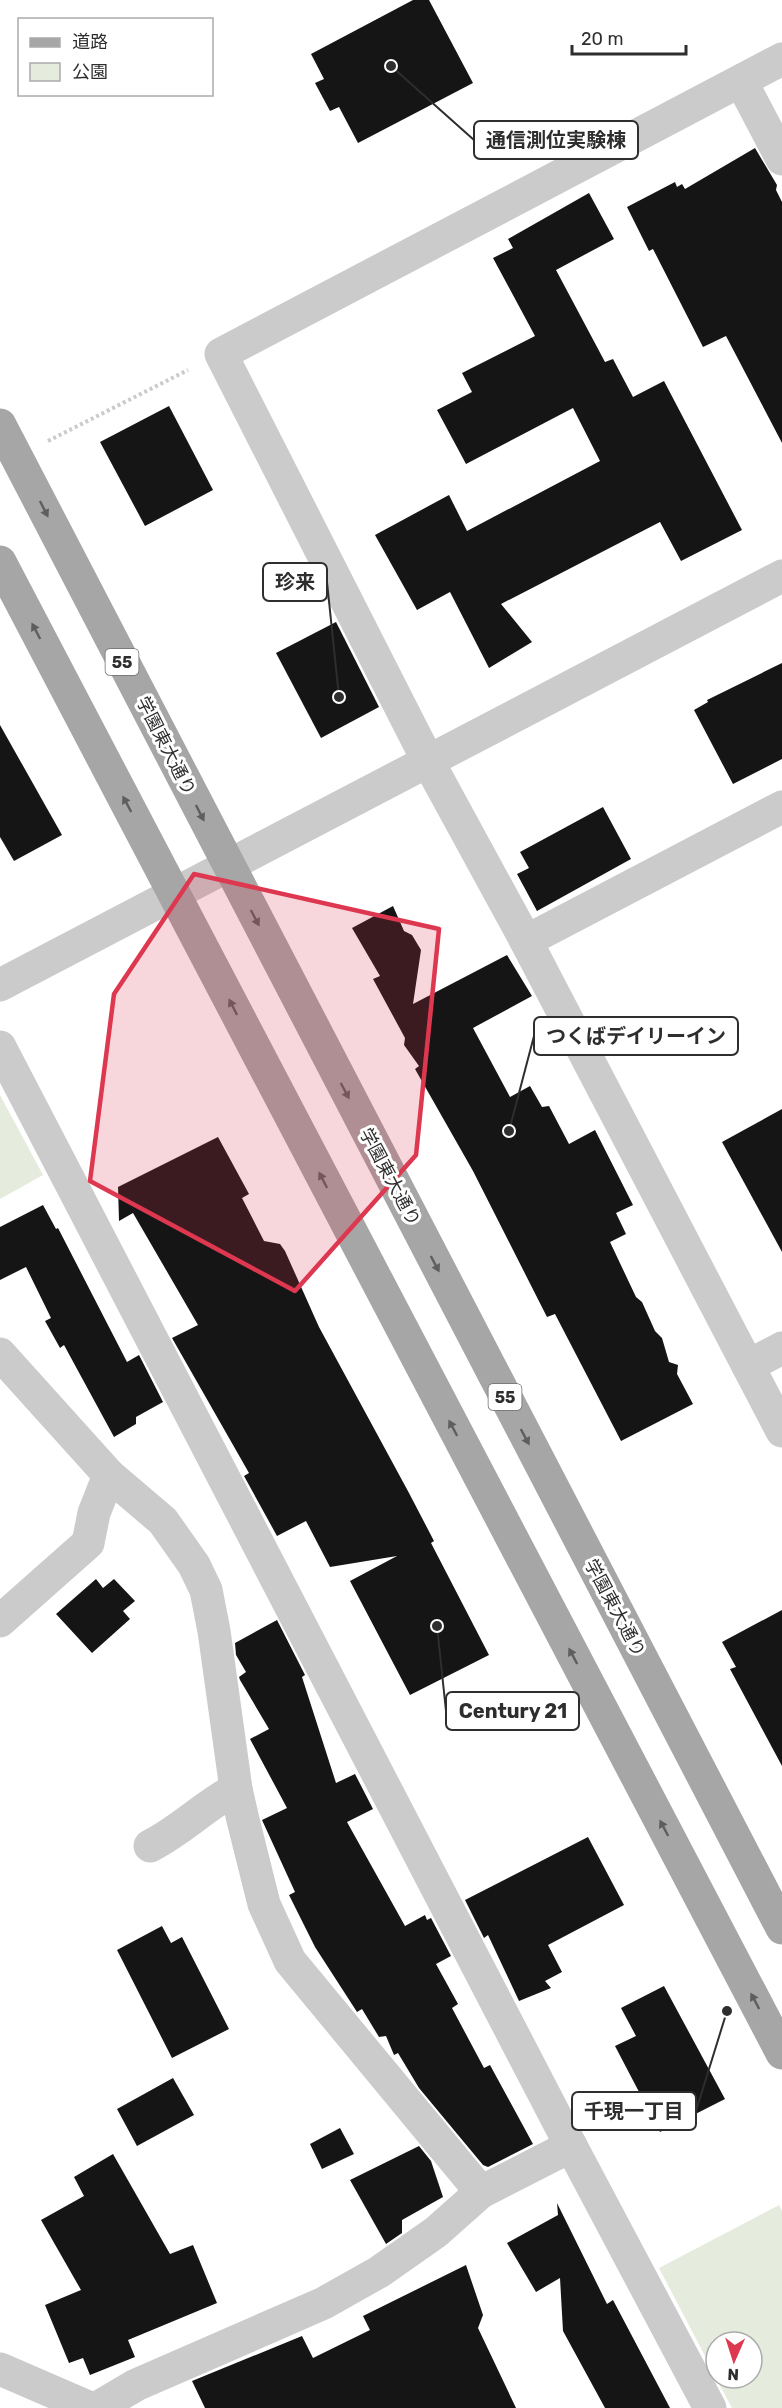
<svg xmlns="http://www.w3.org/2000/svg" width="782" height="2408" font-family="Rubik,'Noto Sans JP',sans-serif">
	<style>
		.green { fill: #e5ebdd }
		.building { fill: #151515 }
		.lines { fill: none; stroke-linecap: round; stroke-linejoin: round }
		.path { stroke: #cbcbcb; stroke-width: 4; stroke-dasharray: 3 3; stroke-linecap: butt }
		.minor { stroke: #cbcbcb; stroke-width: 33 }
		.major { stroke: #a6a6a6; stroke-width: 33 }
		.oneway { fill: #5e5e5e }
		.marked { fill: #de3750; fill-opacity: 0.2; stroke: #de3750; stroke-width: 4.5; stroke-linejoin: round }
		.labels { text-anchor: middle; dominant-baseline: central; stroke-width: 6; stroke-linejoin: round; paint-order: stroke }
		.shield { fill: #fff; stroke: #6d6d6d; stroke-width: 1.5 }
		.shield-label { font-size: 16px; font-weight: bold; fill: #2e2e2e }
		.street-label { font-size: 18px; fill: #2e2e2e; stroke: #fff }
		.leader { fill: none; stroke: #2e2e2e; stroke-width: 2 }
		.callout-dot { fill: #2e2e2e; stroke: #fff; stroke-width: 2 }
		.callout { fill: #fff; stroke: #2e2e2e; stroke-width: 2 }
		.callout-label { font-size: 20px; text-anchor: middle; font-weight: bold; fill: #2e2e2e }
	</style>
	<rect width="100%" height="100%" fill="#fff"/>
	<g class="green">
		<polygon points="0,1095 43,1175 0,1199"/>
		<polygon points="779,2205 782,2211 782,2408 732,2408 716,2378 752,2378 752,2342 716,2342 716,2377 659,2268"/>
	</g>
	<g class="building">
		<polygon points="413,0 429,0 473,83 358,143 339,107 330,111 315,83 324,79 311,54"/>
		<polygon points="755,148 777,185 776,190 782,202 782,443 726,336 703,347 653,249 649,251 627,207 675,182 677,187 682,184 685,189"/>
		<polygon points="589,193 614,239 556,270 605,362 613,359 633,397 664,381 742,530 681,561 660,522 501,604 532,642 489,668 450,592 417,610 375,535 449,495 467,531 600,461 573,408 466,464 437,410 472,392 462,373 535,336 493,258 513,248 508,239"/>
		<polygon points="169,406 213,490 145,526 100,442"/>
		<polygon points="336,622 379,707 321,738 276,653"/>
		<polygon points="782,663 782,759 733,784 694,710 708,702 707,700"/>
		<polygon points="0,725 62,835 14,861 0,837"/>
		<polygon points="603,807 631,859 537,911 517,874 529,868 520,852"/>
		<polygon points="393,906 404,931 412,935 421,950 413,1004 507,955 532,996 473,1028 510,1097 530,1086 542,1107 549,1106 569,1144 595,1130 633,1205 616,1213 626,1234 610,1242 636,1297 642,1302 655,1331 662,1338 669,1362 678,1365 677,1374 693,1404 621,1441 555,1314 547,1317 473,1171 415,1069 419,1066 404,1045 405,1038 373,979 380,976 352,928"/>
		<polygon points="782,1109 782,1252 722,1142"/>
		<polygon points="218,1137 249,1194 242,1198 264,1241 280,1244 285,1251 319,1327 409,1493 434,1541 431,1543 489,1655 410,1695 350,1581 397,1556 330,1567 306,1521 277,1536 244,1476 249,1473 172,1338 198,1325 133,1213 119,1221 118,1187"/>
		<polygon points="43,1205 56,1229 58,1228 127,1362 139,1355 163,1402 136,1417 136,1424 114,1437 64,1345 60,1348 45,1321 51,1318 26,1267 0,1280 0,1227"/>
		<polygon points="96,1579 103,1588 114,1579 135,1601 123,1611 130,1619 92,1653 56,1614"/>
		<polygon points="782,1610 782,1766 730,1669 736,1667 722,1642"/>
		<polygon points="277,1620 305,1675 302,1677 336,1783 355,1774 373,1809 347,1822 405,1926 425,1915 427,1920 431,1918 451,1956 436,1964 458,2004 452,2008 484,2068 490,2065 533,2144 488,2167 483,2165 419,2088 398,2053 394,2055 386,2036 379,2037 362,2009 357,2012 315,1947 289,1895 295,1892 262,1820 287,1808 250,1739 269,1729 240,1680 239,1677 246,1672 236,1655 235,1643"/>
		<polygon points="588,1837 624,1905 548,1945 562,1972 545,1981 551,1988 519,2001 488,1935 484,1938 465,1900"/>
		<polygon points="162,1926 171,1943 182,1937 229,2029 172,2058 117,1950"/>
		<polygon points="664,1986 725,2099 660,2132 615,2046 636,2036 621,2008"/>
		<polygon points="173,2078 194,2115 137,2146 117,2109"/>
		<polygon points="340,2128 354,2154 322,2169 310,2144"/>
		<polygon points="419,2146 431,2161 443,2197 402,2220 402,2233 386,2244 350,2180"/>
		<polygon points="113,2154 170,2254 193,2245 217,2303 128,2340 135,2357 90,2375 83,2358 69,2363 45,2305 81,2290 41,2220 84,2196 74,2177"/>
		<polygon points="557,2203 607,2304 613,2300 670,2408 605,2408 563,2331 560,2278 536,2292 507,2243 558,2215"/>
		<polygon points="466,2265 483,2315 478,2328 516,2408 205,2408 192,2381 302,2336 313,2358 370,2330 363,2316"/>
	</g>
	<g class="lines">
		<polyline class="path" points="48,441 188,370"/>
		<g class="minor">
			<polyline points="782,59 221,354 429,763 526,941 782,1431"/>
			<polyline points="741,81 782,159"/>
			<polyline points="526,941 782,807"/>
			<polyline points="0,985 782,576"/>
			<polyline points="0,1047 571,2146 710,2408"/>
			<polyline points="0,1354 109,1475 163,1521 194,1565 206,1590 214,1631 236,1789 243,1820 264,1904 290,1961 481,2192"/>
			<polyline points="748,1366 782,1348"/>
			<polyline points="0,1621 88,1543 94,1513 109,1475"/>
			<path d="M150,1846C183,1829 204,1806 236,1789"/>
			<polyline points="0,2369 90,2408"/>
			<polyline points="97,2408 136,2385 324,2303 379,2272 436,2232 481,2192 571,2146"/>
		</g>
		<g class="major">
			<polyline points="0,425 782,1928"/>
			<polyline points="0,562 782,2053"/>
		</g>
	</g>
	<defs><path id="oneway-solid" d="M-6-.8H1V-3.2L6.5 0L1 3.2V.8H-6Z" transform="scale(1.5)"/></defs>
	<g class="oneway">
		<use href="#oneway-solid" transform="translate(44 509) rotate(63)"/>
		<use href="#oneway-solid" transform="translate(36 631) rotate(-118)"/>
		<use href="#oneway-solid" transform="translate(127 804) rotate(-118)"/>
		<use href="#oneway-solid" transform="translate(200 813) rotate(63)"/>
		<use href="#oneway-solid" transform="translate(255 918) rotate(62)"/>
		<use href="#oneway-solid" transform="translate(233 1007) rotate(-117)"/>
		<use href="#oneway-solid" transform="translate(345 1091) rotate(62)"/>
		<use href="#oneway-solid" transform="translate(323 1180) rotate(-117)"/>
		<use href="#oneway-solid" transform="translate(435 1264) rotate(62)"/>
		<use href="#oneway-solid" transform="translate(453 1428) rotate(-118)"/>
		<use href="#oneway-solid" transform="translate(525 1437) rotate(62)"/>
		<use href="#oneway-solid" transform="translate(573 1656) rotate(-118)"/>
		<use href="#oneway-solid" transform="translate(664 1828) rotate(-118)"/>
		<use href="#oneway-solid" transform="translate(755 2001) rotate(-118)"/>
	</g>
	<path class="marked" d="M194,874L439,929L416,1155L295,1291L90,1181L114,994Z"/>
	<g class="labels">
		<g class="shield">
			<rect x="105.5" y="649" width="33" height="26" rx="4.5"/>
			<rect x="488.5" y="1384" width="33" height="26" rx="4.5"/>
		</g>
		<g class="shield-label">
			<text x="122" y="662">55</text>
			<text x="505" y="1397">55</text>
		</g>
		<g class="street-label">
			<text transform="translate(166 746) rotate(63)">学園東大通り</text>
			<text transform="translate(390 1177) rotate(62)">学園東大通り</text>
			<text transform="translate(615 1608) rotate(62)">学園東大通り</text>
		</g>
	</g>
	<path class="leader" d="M391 66L474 140M339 697L327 582M509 1131L534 1036M437 1626L446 1711M727 2011L696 2111"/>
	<g class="callout-dot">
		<circle cx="391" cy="66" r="6"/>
		<circle cx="339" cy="697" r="6"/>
		<circle cx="509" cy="1131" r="6"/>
		<circle cx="437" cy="1626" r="6"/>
		<circle cx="727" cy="2011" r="6"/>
	</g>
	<g class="callout">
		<rect x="474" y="121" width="164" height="38" rx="6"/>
		<rect x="263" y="563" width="64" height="38" rx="6"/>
		<rect x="534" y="1017" width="204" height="38" rx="6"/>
		<rect x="446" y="1692" width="133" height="38" rx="6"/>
		<rect x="572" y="2092" width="124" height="38" rx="6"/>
	</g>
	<g class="callout-label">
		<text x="556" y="147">通信測位実験棟</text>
		<text x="295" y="589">珍来</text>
		<text x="636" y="1043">つくばデイリーイン</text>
		<text x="513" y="1718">Century 21</text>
		<text x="634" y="2118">千現一丁目</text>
	</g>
	<rect x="18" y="18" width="195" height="78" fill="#ffffff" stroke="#ababab" stroke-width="1.5"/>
	<rect x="30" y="38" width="30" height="9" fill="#a6a6a6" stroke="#ababab" stroke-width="1.5"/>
	<text x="72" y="48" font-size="18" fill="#2e2e2e">道路</text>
	<rect x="30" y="63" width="30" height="18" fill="#e5ebdd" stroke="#ababab" stroke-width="1.5"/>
	<text x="72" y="78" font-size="18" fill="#2e2e2e">公園</text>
	<g transform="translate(734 2360) rotate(183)"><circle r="28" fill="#ffffff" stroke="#ababab" stroke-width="1.5"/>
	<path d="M0-4.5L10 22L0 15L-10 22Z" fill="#de3750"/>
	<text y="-9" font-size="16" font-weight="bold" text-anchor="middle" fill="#2e2e2e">N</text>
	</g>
	<path d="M572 45v9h114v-9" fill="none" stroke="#2e2e2e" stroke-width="3"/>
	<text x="581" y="45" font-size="18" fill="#2e2e2e" stroke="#ffffff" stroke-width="4.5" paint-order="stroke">20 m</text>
</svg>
